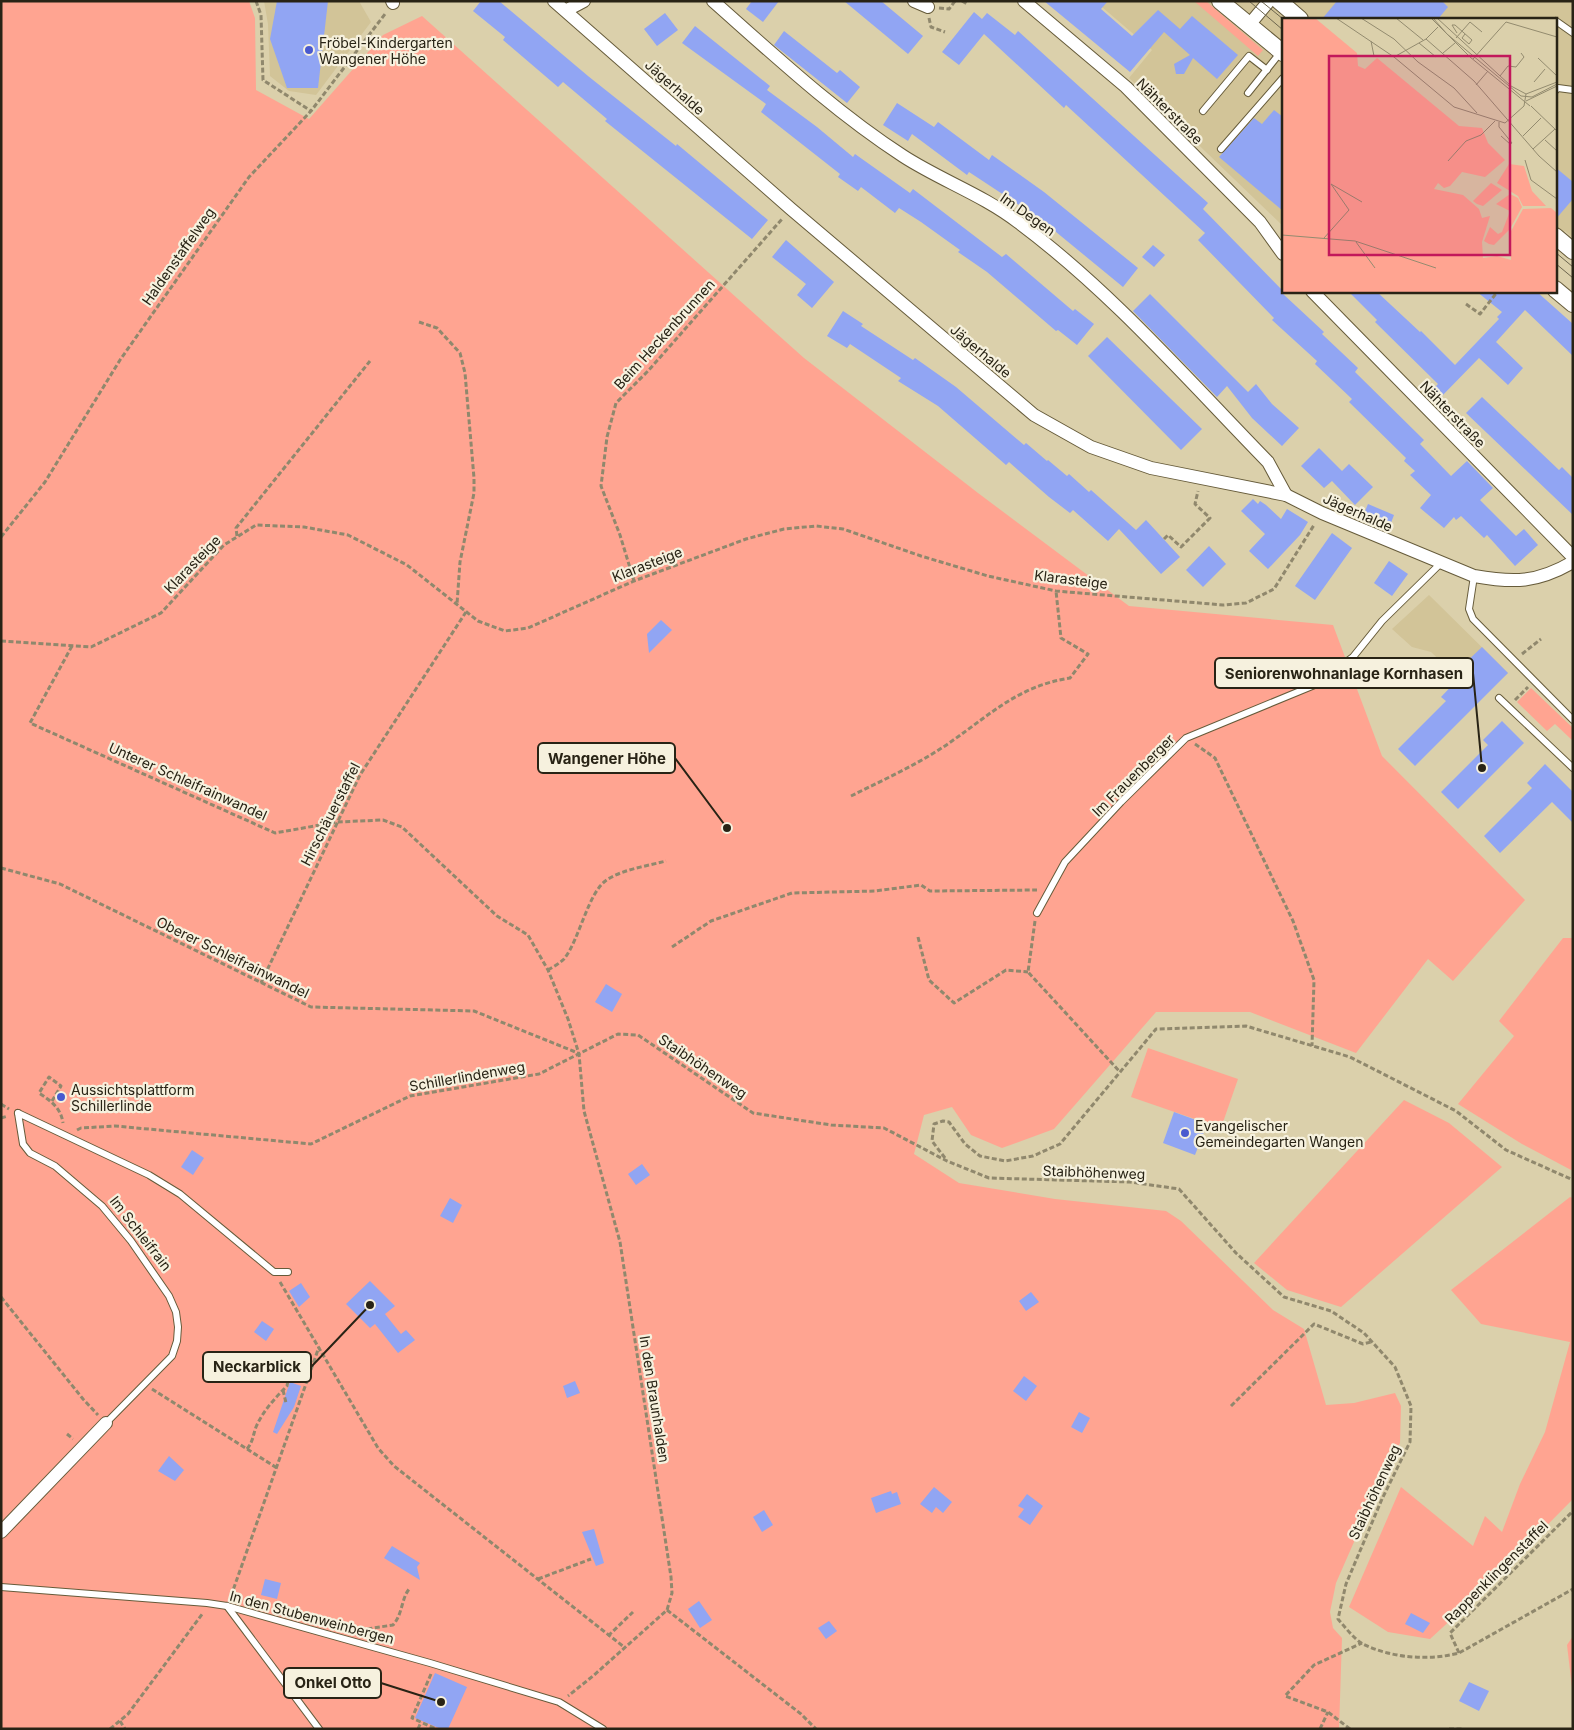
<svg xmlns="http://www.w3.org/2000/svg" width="1574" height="1730" font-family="Inter,sans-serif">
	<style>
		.built { fill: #d2c498 }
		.green { fill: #ffa491 }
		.building { fill: #91a5f3 }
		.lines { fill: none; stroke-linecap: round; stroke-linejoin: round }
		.service-casing { stroke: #665b3a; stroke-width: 8 }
		.minor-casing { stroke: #665b3a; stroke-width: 14 }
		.tertiary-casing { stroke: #665b3a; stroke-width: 18 }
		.path { stroke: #90886d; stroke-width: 3; stroke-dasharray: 5 2.5; stroke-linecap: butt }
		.service { stroke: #fff; stroke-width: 6 }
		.minor { stroke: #fff; stroke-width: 12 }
		.tertiary { stroke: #fff; stroke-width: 16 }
		.tram { stroke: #6c654e; stroke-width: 1 }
		.poi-dot { fill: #495acf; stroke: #f6f1de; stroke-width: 2 }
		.labels { text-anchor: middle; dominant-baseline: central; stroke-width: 4.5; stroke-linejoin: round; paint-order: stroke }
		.poi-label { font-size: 14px; fill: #282315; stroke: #f6f1de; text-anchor: start }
		.street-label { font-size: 14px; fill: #282315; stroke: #f6f1de }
		.inset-road { fill: none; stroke: #938b6f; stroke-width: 1 }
		.view { fill: #c2185b; fill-opacity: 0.15; stroke: #c2185b; stroke-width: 2.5 }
		.inset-edge { fill: none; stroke: #282315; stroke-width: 2.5 }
		.leader { fill: none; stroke: #282315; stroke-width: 2 }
		.callout-dot { fill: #282315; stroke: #f6f1de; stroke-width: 2 }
		.callout { fill: #f6f1de; stroke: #282315; stroke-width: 2 }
		.callout-label { font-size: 15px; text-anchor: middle; font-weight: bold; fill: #282315 }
	</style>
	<rect width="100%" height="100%" fill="#dbd0ab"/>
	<g class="built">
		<polygon points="264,1 359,1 371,22 316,95 289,91 270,76 268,24"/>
		<polygon points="1095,1 1573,1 1573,238 1565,231 1555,242 1555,19 1283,19 1283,226 1129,78 1152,50"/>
		<polygon points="1429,595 1508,673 1480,699 1431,652 1412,647 1392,629"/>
	</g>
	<g class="green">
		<polygon points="1,1 249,1 255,18 256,90 309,119 383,35 422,16 804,358 978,493 1129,606 1333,625 1382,756 1525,900 1453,981 1428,959 1356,1053 1250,1012 1156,1012 1054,1129 1002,1148 971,1135 952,1107 924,1115 914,1154 959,1183 1055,1199 1166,1211 1181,1221 1273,1310 1304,1329 1326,1405 1354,1403 1395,1393 1401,1406 1400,1443 1375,1494 1336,1583 1330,1612 1333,1628 1342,1638 1339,1729 1,1729"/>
		<polygon points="1194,1 1206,1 1263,50 1258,56"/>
		<polygon points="1531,688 1573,728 1573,741 1555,724 1547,731 1517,702"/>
		<polygon points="1563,938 1573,938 1573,1171 1522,1144 1458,1104 1514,1036 1499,1021"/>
		<polygon points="1148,1048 1238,1079 1221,1128 1131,1097"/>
		<polygon points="1404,1100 1449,1123 1502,1167 1341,1307 1287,1290 1254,1263"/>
		<polygon points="1570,1197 1573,1198 1573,1499 1479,1594 1430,1639 1388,1632 1349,1607 1401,1487 1473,1546 1485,1516 1502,1532 1520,1484 1545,1432 1570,1342 1481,1324 1451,1290"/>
		<polygon points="1573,1636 1573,1696 1567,1645"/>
	</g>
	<g class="building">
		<polygon points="277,1 328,1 318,88 287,88 270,39"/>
		<polygon points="481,1 499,1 588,76 676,146 677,144 768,220 752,239 605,121 607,119 563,82 558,87 503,40 505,37 473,11"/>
		<polygon points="752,1 779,1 763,22 746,9"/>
		<polygon points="844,1 881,1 923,36 908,54"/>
		<polygon points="1044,1 1108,1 1101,9 1132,36 1158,10 1180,29 1192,16 1238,55 1217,79 1193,58 1184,74 1176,74 1174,64 1190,55 1164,32 1130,72"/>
		<polygon points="1337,1 1442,1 1448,7 1438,19 1322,19"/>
		<polygon points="974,12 982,19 987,13 1015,35 1018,31 1208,203 1203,209 1284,292 1282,293 1324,332 1322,334 1358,368 1355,372 1424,440 1420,444 1451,476 1467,461 1493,488 1480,500 1516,536 1524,529 1538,545 1515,566 1487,535 1484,538 1461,516 1456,520 1454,517 1444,528 1420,508 1431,495 1410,475 1415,471 1404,461 1406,458 1349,402 1352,399 1315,364 1317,361 1272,320 1274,318 1198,240 1205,233 1066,105 1064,108 984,34 959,65 942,52"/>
		<polygon points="665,13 678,30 657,46 644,29"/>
		<polygon points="695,26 770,86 767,90 817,127 853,157 855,154 910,193 913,189 1002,257 1006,254 1073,311 1075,309 1094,324 1077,345 1058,330 1056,331 987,272 958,252 960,250 921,222 899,208 895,213 861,187 858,191 838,177 840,174 761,112 766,104 682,43"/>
		<polygon points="784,31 837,73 840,70 860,87 847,103 774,45"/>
		<polygon points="897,103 934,127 938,122 989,160 992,155 1044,192 1138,268 1123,287 1039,218 969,172 967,175 912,134 908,141 883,125"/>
		<polygon points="1274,110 1283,117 1283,211 1219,157 1254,118 1262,124"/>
		<polygon points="1555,167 1573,182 1573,199 1555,220"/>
		<polygon points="786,240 834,282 812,308 797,295 806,284 772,257"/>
		<polygon points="1153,245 1165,255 1154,267 1142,257"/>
		<polygon points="1348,291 1376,291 1420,332 1421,331 1455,365 1499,319 1497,317 1502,312 1476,291 1536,291 1573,324 1573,356 1525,310 1496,342 1523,368 1508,385 1479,358 1439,399 1431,391 1438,384 1375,322 1377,320"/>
		<polygon points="1150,294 1248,392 1256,384 1272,404 1299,428 1282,446 1252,418 1227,386 1217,397 1133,311"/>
		<polygon points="843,311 863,324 861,326 913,360 915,358 956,387 1024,445 1026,443 1047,461 1048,460 1067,476 1069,474 1089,492 1091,490 1136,530 1146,520 1180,557 1161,574 1119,529 1108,541 1073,510 1070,513 1049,497 1009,462 1006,465 938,406 898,381 901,378 850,344 847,348 827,336"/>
		<polygon points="1107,337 1202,429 1181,450 1088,356"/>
		<polygon points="1482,397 1559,470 1562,467 1573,478 1573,515 1466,413"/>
		<polygon points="1319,448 1342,471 1349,464 1373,487 1355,505 1332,481 1324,488 1301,466"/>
		<polygon points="1253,499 1258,504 1260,501 1266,505 1281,519 1287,509 1308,522 1300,535 1268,569 1249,551 1265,534 1241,511"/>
		<polygon points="1368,504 1394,515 1389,528 1362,518"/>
		<polygon points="1332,533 1352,548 1315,600 1295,586"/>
		<polygon points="1209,546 1226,564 1203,587 1186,570"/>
		<polygon points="1389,561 1408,574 1392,596 1374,583"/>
		<polygon points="661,620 672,630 649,653 647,634"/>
		<polygon points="1482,647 1508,673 1415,766 1398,749 1446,701 1441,697 1463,674 1459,669"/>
		<polygon points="1502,721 1524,743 1458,809 1441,792 1488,745 1483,740"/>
		<polygon points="1545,764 1573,792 1573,823 1552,802 1500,853 1484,836 1532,788 1527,783"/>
		<polygon points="606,984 622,994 612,1012 595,1002"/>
		<polygon points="1174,1112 1207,1124 1195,1155 1163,1143"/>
		<polygon points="192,1150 204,1158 193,1175 181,1167"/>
		<polygon points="642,1164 650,1175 636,1185 628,1174"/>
		<polygon points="450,1198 462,1205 453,1223 440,1216"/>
		<polygon points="370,1281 395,1306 385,1314 401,1334 406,1330 415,1340 398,1353 375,1324 370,1328 346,1304"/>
		<polygon points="301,1283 310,1297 299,1307 289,1291"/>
		<polygon points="1031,1292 1039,1302 1026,1311 1019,1301"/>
		<polygon points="262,1321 274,1329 266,1341 254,1332"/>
		<polygon points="1024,1376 1037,1386 1026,1401 1013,1391"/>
		<polygon points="575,1381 580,1393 567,1398 563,1386"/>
		<polygon points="290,1382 301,1386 294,1407 277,1434 273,1432"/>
		<polygon points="1079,1412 1090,1418 1082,1433 1071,1427"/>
		<polygon points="169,1456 184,1470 175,1481 158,1471"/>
		<polygon points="934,1487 952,1502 943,1513 936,1507 932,1513 920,1504"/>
		<polygon points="891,1491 892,1494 897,1492 901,1504 876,1513 871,1498"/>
		<polygon points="1027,1494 1043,1506 1030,1525 1018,1517 1024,1509 1018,1506"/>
		<polygon points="764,1510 773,1525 762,1532 753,1517"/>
		<polygon points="594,1529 604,1563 596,1566 582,1532"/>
		<polygon points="392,1546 420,1563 417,1567 420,1580 384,1558"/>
		<polygon points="265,1579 281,1583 277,1599 261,1595"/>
		<polygon points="699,1601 712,1620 700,1628 688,1609"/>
		<polygon points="1411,1613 1430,1623 1423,1633 1405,1624"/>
		<polygon points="829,1621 837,1631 826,1639 818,1628"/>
		<polygon points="435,1673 467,1687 448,1729 441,1729 415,1718"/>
		<polygon points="1469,1682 1489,1691 1479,1711 1459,1701"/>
	</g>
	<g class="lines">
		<g class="service-casing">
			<g id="service">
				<polyline points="1556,21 1573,33"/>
				<polyline points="1555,91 1558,88 1573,90"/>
				<polyline points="1248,93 1280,53"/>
				<polyline points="1203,111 1249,56 1267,70"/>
				<polyline points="1221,149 1283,78"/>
				<polyline points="1474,576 1469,609 1473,619 1573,720"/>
				<polyline points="1499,698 1573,768"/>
				<polyline points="1037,913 1065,862 1121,802 1186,738 1317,684 1353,657 1382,621 1440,564"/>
				<polyline points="18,1113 23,1144 30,1153 55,1166 102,1206 131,1241 169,1296 176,1312 178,1327 177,1341 172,1356 106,1423"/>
				<polyline points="18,1113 149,1175 180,1194 274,1272 288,1272"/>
				<polyline points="1,1587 207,1603 227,1606 430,1663 559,1702 603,1729"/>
				<polyline points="227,1606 319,1729"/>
			</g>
		</g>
		<g class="minor-casing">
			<g id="minor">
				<polyline points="392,1 393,3"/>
				<path d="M554,1L791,209L1034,415L1091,447L1151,468L1286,495L1322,513L1474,576C1514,583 1537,583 1573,562"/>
				<path d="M713,1C774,55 835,112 903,156C940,180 983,195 1018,222C1111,291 1188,380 1268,462L1286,495"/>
				<polyline points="914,1 928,7"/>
				<polyline points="1024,1 1126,87 1260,222 1283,254"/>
				<polyline points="567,10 584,1"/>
				<polyline points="1249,25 1269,1"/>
				<polyline points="1312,291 1573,557"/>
				<polyline points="1,1532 106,1423"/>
			</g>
		</g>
		<g class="tertiary-casing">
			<g id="tertiary">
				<polyline points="1220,1 1283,53"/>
				<polyline points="1279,1 1300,19"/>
				<polyline points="1555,236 1573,251"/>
				<polyline points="1555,289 1573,304"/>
			</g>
		</g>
		<g class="path">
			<polyline points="256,1 261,15 263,80 311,111"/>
			<polyline points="962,1 967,4"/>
			<polyline points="939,8 949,9 955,1"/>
			<polyline points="929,18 931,27 945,32"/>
			<polyline points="1466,304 1480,314 1498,291"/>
			<polyline points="419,322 437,328 460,353 465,373 474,478 474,493 460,562 457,604"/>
			<polyline points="237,536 236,528 370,361"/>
			<polyline points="1,537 45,482 120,360 249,177 311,111 385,14"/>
			<polyline points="1164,539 1168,535 1181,547 1210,518 1195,504 1198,491"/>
			<polyline points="634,581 620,535 601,486 607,437 616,403 648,371 782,219"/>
			<polyline points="1,641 91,647 161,613 224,545 256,525 304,527 348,535 407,565 478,621 505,631 528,628 634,581 746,539 784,529 816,526 843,529 921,556 988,576 1056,591 1223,605 1246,603 1274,589 1314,525"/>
			<polyline points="72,646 30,723 275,833 337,822 383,820 402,827 497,916 528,935 548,970 568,1019 579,1054 584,1111 620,1242 671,1577 672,1593 667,1610 593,1676 568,1696"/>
			<polyline points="1522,654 1541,639"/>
			<polyline points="1515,700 1528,687"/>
			<polyline points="1195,744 1215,758 1293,921 1314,980 1312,1046"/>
			<path d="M851,796C885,779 921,763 952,741C992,713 1019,686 1070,678L1088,654L1061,638L1056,591"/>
			<polyline points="1,868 60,884 311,1007 474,1011 578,1053"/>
			<polyline points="1035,921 1028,972 1120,1072"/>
			<polyline points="918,937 929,980 954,1003 1006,970 1028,972"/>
			<polyline points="672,947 711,921 792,893 875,891 921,885 930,891 1037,890"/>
			<path d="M548,970C553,967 560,963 564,959C580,939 588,891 608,879C625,869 647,866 666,861"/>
			<polyline points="261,983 360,775 466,612"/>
			<path d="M52,1101L61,1086L49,1077L39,1093C51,1101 61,1108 63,1123"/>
			<polyline points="1,1104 9,1109"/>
			<polyline points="1,1118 8,1116"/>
			<path d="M77,1130L81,1128L115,1126L311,1144L410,1096L539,1074L618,1034L638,1035L753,1113L831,1125L884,1128L947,1161L989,1178L1130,1182L1179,1189L1236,1253L1284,1297L1331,1311L1364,1333L1395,1367L1411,1406L1410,1442L1382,1499L1346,1584L1338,1619C1345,1627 1354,1639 1363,1644C1391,1658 1429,1661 1459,1653L1573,1589"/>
			<polyline points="945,1158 932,1141 934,1124 943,1121 949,1122 965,1144 980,1156 1005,1161 1033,1156 1060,1144 1156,1029 1246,1026 1350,1057 1456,1111 1506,1150 1573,1180"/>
			<polyline points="280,1282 378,1448 394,1466 624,1647"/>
			<polyline points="1,1297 83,1399 98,1415"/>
			<polyline points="152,1389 277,1468"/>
			<polyline points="283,1390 286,1403"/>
			<polyline points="1231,1406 1314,1324 1363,1344 1371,1342"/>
			<polyline points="67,1434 73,1439"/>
			<path d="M247,1449C253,1442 253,1435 256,1427C263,1411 275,1398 287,1386L289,1374"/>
			<polyline points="538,1579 591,1559"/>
			<polyline points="231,1596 319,1347"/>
			<polyline points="667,1610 801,1714 816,1729"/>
			<path d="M360,1630L393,1625C403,1614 401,1598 410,1588"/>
			<polyline points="608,1636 633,1612"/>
			<polyline points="1459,1653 1450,1633 1573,1511"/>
			<polyline points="431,1674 412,1718 436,1729"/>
			<polyline points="120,1721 125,1729"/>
			<polyline points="110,1729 128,1714 203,1613"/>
			<polyline points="418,1729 421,1722"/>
			<polyline points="1320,1729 1328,1712"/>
			<polyline points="1350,1729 1328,1712 1285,1696 1314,1665 1362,1643"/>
			<polyline points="1449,1729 1464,1729"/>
		</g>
		<use href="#service" class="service"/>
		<use href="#minor" class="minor"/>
		<use href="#tertiary" class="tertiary"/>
		<g class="tram">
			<polyline points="1249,1 1283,30"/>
			<polyline points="1261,1 1283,19"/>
			<polyline points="1555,252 1573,267"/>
			<polyline points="1555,263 1573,278"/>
		</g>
	</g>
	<g class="poi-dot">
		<circle cx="309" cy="50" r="5"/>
		<circle cx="61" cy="1097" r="5"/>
		<circle cx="1185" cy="1133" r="5"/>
	</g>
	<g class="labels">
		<g class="poi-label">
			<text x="319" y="42">Fröbel-Kindergarten<tspan x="319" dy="16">Wangener Höhe</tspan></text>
			<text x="71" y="1089">Aussichtsplattform<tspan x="71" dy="16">Schillerlinde</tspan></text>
			<text x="1195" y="1125">Evangelischer<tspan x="1195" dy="16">Gemeindegarten Wangen</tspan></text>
		</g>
		<g class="street-label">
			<text transform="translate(675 87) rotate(42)">Jägerhalde</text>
			<text transform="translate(1170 111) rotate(45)">Nähterstraße</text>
			<text transform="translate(1028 214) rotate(35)">Im Degen</text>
			<text transform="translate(178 256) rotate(-55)">Haldenstaffelweg</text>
			<text transform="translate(664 334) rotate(-48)">Beim Heckenbrunnen</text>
			<text transform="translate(981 351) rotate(40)">Jägerhalde</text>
			<text transform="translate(1453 414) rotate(46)">Nähterstraße</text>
			<text transform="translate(1358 512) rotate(24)">Jägerhalde</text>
			<text transform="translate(192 564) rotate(-46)">Klarasteige</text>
			<text transform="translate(647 564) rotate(-21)">Klarasteige</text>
			<text transform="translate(1071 579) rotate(7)">Klarasteige</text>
			<text transform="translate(1133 775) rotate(-45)">Im Frauenberger</text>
			<text transform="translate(188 781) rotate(24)">Unterer Schleifrainwandel</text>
			<text transform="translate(330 814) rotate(-63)">Hirschäuerstaffel</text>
			<text transform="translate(233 957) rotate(26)">Oberer Schleifrainwandel</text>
			<text transform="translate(703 1066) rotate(34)">Staibhöhenweg</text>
			<text transform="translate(467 1076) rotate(-10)">Schillerlindenweg</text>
			<text transform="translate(1094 1172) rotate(2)">Staibhöhenweg</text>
			<text transform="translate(141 1233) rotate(52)">Im Schleifrain</text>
			<text transform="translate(655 1399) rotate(81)">In den Braunhalden</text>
			<text transform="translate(1374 1492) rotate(-65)">Staibhöhenweg</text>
			<text transform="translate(1496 1572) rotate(-45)">Rappenklingenstaffel</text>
			<text transform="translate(312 1617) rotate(15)">In den Stubenweinbergen</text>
		</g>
	</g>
	<g transform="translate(1282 18)">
		<rect width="275" height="275" fill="#dbd0ab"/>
		<path d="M0,0H33L75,35L76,48L83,51L95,40L177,108L200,110L206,125L223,142L203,159L180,154L168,168L162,170L156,165L152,171L181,177L197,191L200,200L208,198L200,224L201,240L215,238L229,242L228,215L241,191L269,190L275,195V275H0ZM227,146L242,148L250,173L264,188H241L236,178L215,165ZM209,165L220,172L201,188L195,186L191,183ZM228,176L236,180L240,189L228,211L212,227L207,226L202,223L208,209L216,216L220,214L228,193L214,186Z" fill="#ffa491"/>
		<path class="inset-road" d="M54,0L112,39L172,89L223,105L242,88L244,76M79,0L112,21L136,44L172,70L195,95M114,0L141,22M149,0L188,39L248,88M151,0L165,16L239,78L250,79L275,66M155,0L229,68L244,76M175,15L170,7H173L190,22L187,26L180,20L183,16M174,20L188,4L200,14M144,21L192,63L257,138L275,154M89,23L92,38M137,25L154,39M161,35L173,25M112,39L144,21L156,9M256,40L275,58M191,41L224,4L275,19M218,58L226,48L234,49L242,39L239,35M252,64L263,51M194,67L206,53M244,76L275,64M244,83L275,68M249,88L275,113M217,104V109L230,125L228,126L219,118M241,118L259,100M263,122L275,133M251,131L273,111M243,142L249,162L275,181M166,143L184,123L199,117L213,103M49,166L80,184M0,217L73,223L154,250M42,220L67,192L49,166M74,224L93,250"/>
		<path class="view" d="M47,38H228V237H47Z"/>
		<rect width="275" height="275" class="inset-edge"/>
	</g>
	<path class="leader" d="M1482 768L1473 673M727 828L675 758M370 1305L311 1367M441 1702L381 1683"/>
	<g class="callout-dot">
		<circle cx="1482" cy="768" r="5"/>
		<circle cx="727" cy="828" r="5"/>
		<circle cx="370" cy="1305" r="5"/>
		<circle cx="441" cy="1702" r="5"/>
	</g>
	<g class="callout">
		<rect x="1215" y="658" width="258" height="30" rx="5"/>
		<rect x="538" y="743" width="137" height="30" rx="5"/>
		<rect x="203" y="1352" width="108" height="30" rx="5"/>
		<rect x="284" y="1668" width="97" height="30" rx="5"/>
	</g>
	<g class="callout-label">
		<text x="1344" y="679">Seniorenwohnanlage Kornhasen</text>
		<text x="607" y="764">Wangener Höhe</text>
		<text x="257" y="1372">Neckarblick</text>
		<text x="333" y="1688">Onkel Otto</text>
	</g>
	<rect width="1574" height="1730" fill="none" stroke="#282315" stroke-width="5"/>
</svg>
